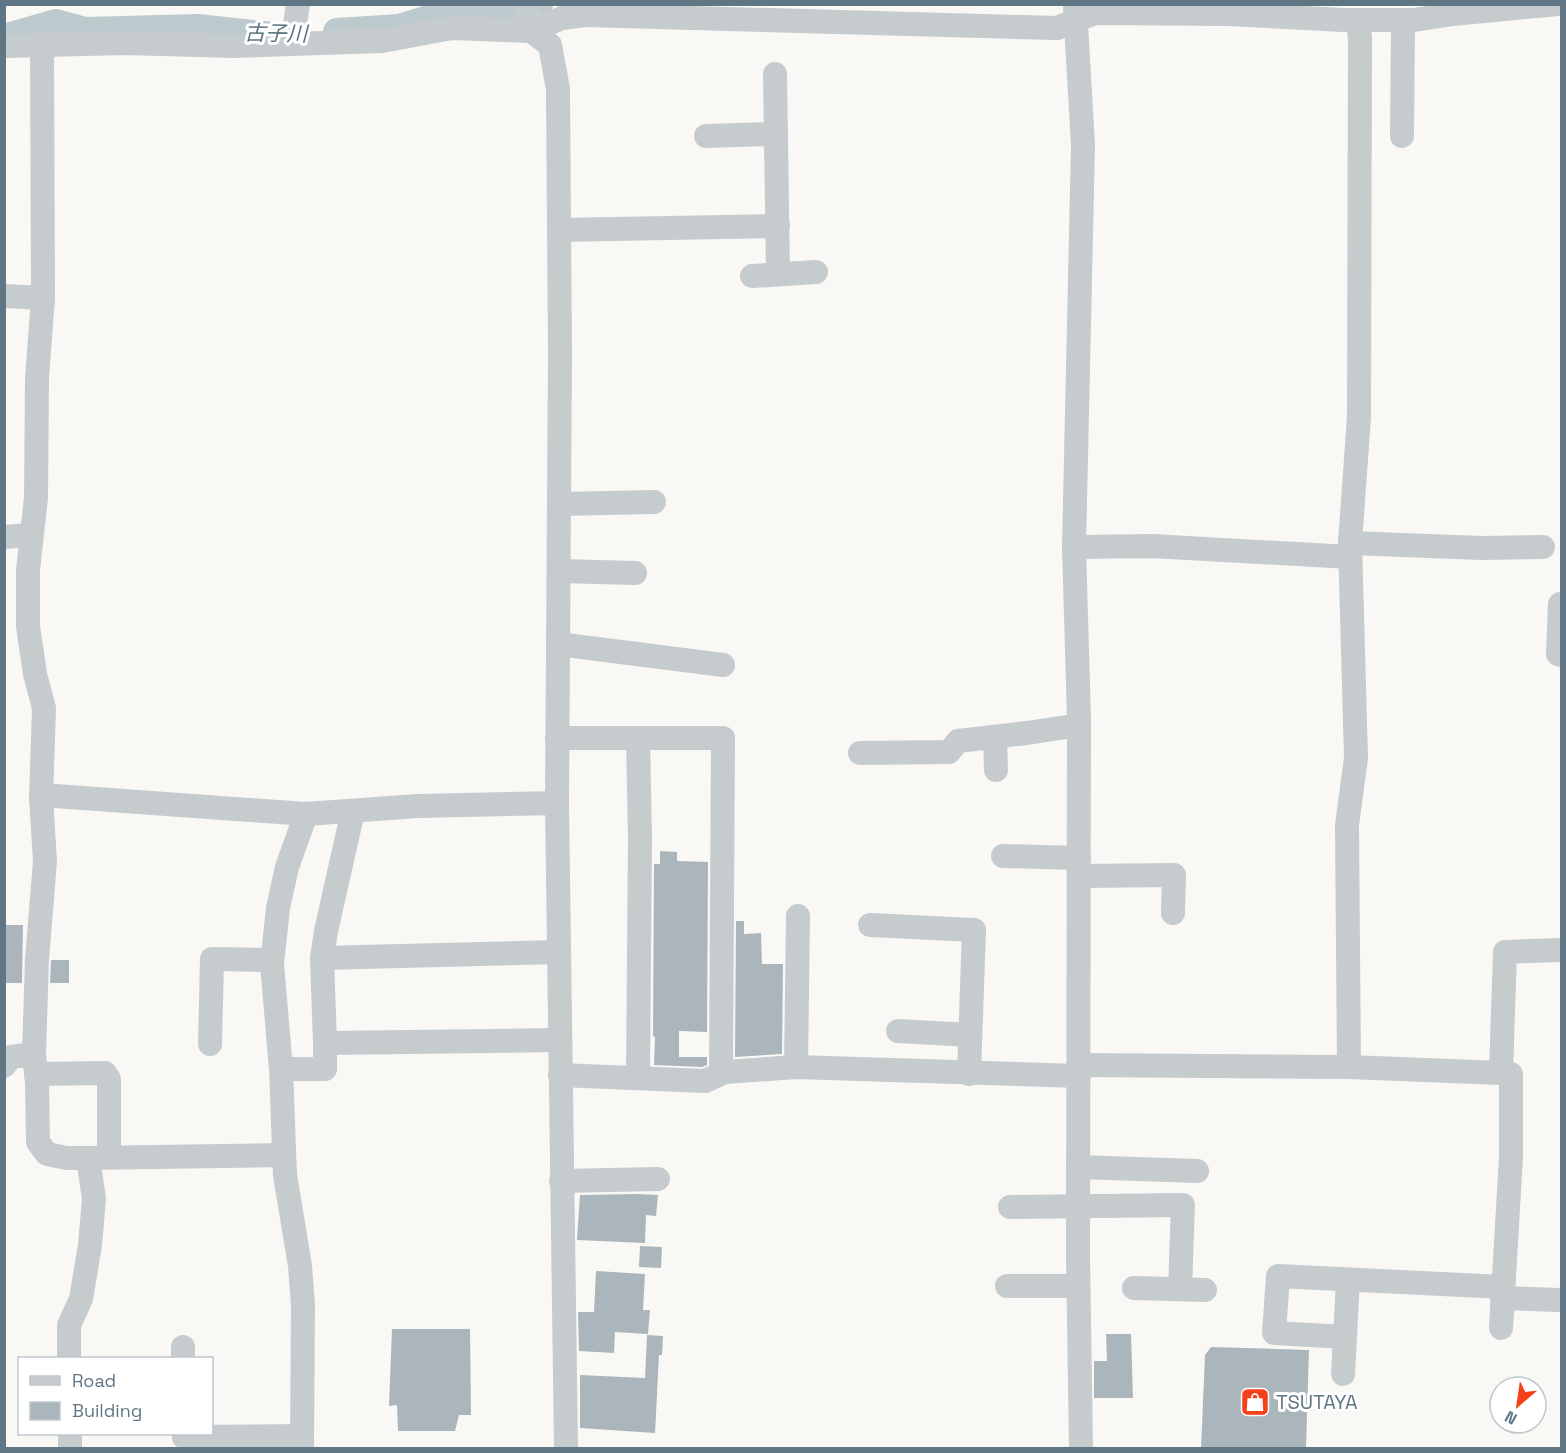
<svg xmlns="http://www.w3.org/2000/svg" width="1566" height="1453" font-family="'Space Grotesk','Noto Sans JP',sans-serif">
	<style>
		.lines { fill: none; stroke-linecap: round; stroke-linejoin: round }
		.river { stroke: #bccace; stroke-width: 28 }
		.building { fill: #abb6bc }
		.minor { stroke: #c6cbce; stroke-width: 24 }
		.labels { text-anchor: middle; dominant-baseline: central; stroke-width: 6; stroke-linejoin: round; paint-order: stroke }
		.poi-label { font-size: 20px; fill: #607684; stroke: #fff; text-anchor: start }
		.water-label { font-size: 21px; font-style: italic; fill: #5b767e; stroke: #fff }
	</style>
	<rect width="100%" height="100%" fill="#f9f8f5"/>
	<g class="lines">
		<g class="river">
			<polyline points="337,32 399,28 459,10 491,9 514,20 536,11 539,4"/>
			<polyline points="4,38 56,23 85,31 197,28 273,36 285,36"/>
		</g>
	</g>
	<g class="building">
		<polygon points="660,851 677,852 677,861 708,862 707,1032 679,1031 679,1057 707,1057 707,1065 702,1067 654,1065 655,1037 653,1036 654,864 660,864"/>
		<polygon points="736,921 744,921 744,934 761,933 762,964 783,964 782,1054 735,1057"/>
		<polygon points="4,925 23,925 22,983 4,983"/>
		<polygon points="51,960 69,960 69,983 50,983"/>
		<polygon points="637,1194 658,1195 656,1216 646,1215 645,1243 577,1240 580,1195"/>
		<polygon points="640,1246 662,1247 661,1268 639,1267"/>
		<polygon points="596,1271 645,1274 643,1310 650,1310 648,1334 615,1332 614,1353 579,1351 578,1312 594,1312"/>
		<polygon points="392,1329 470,1329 471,1415 459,1415 455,1431 398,1431 397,1405 389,1406"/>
		<polygon points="1106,1334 1131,1334 1133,1398 1094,1398 1094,1361 1107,1361"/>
		<polygon points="647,1335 663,1336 662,1355 659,1355 655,1433 580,1428 580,1375 645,1378"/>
		<polygon points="1211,1347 1309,1350 1306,1449 1201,1449 1205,1355"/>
	</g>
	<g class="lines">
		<g class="minor">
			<polyline points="526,4 531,31 550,45 558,89 560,354 557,803 566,1448"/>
			<polyline points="1075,7 1083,145 1074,547 1079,719 1078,1255 1081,1448"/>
			<polyline points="292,44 298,4"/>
			<polyline points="4,46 125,43 233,46 382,41 452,28 531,31 562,18 585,15 1057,28 1095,13 1228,14 1343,20 1414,20 1453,14 1558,4"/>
			<polyline points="42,46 43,298 37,378 36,498 28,570 28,626 35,674 44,708 41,798 45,861 37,959 34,1054 37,1083 38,1142 47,1154 67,1158 88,1158 94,1199 90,1245 81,1299 69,1325 69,1358"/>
			<polyline points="775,74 778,274"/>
			<polyline points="706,136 776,134"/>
			<polyline points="1402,136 1403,20"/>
			<polyline points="559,230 778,226"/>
			<polyline points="752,276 816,272"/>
			<polyline points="4,296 43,298"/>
			<polyline points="559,504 654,502"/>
			<polyline points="4,537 31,535"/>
			<polyline points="1350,543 1482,548 1543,547"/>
			<polyline points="1074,547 1152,546 1350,557"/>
			<polyline points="559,571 635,573"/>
			<polyline points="1562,604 1560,604 1558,654 1562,655"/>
			<polyline points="558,644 723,665"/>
			<polyline points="995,737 996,770"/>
			<polyline points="557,738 723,738 721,1073"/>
			<polyline points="638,738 640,837 638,1078"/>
			<polyline points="860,753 949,752 958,741 1027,733 1079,725"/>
			<polyline points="41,798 55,796 306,814 418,806 557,803"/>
			<polyline points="1003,856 1079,858"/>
			<polyline points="1079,876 1174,875 1173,913"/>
			<polyline points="870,925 974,930 969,1074"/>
			<polyline points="322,958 559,952"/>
			<polyline points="898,1031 970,1035"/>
			<polyline points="325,1043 322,958 326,931 353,811"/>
			<polyline points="210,1044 212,959 272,960"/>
			<polyline points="1079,1065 1349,1067 1501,1073 1505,952 1562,950"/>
			<polyline points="4,1066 11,1057 34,1054"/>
			<polyline points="796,1067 798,916"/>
			<polyline points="1349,1067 1347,825 1356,758 1350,543 1359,417 1360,38 1358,20"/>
			<polyline points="281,1069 325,1069 325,1043 559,1040"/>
			<polyline points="1501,1073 1511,1074 1511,1157 1501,1328"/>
			<polyline points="36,1074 105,1073 109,1079 109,1157"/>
			<polyline points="560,1075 705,1081 725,1072 796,1067 1079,1076"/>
			<polyline points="88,1158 284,1155"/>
			<polyline points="1078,1167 1197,1171"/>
			<polyline points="561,1181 658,1179"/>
			<polyline points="1010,1207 1183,1205 1180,1289"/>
			<polyline points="1007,1286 1078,1286"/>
			<polyline points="1134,1288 1205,1290"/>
			<polyline points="1502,1298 1559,1300"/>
			<polyline points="1345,1337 1274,1333 1278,1276 1503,1287"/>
			<polyline points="183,1347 183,1358"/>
			<polyline points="1343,1374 1348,1280"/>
			<polyline points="70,1434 70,1448"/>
			<polyline points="184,1434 184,1437 302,1436"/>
			<polyline points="302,1448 303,1306 300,1266 285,1175 281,1069 272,964 278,908 287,867 306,814"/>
		</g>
	</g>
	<defs>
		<g id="shop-square" transform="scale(1.5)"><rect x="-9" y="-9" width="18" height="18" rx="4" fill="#f5411a" stroke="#fff"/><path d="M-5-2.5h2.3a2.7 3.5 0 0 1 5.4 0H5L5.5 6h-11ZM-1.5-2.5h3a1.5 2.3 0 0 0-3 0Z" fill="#fff"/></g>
	</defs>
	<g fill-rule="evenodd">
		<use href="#shop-square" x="1255" y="1402"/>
	</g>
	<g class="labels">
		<g class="poi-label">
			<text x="1276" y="1402">TSUTAYA</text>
		</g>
		<g class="water-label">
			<text transform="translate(276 33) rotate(1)">古子川</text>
		</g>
	</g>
	<rect width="1566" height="1453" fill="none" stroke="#607684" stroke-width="12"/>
	<rect x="18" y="1357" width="195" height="78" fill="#ffffff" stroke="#bfc8ce" stroke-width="1.5"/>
	<rect x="30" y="1376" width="30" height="9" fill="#c6cbce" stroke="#bfc8ce" stroke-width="1.5"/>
	<text x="72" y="1387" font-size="18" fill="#607684">Road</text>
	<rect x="30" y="1402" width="30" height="18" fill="#abb6bc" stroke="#bfc8ce" stroke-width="1.5"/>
	<text x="72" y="1417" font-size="18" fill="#607684">Building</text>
	<g transform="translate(1518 1405) rotate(209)"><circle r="28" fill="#ffffff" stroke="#bfc8ce" stroke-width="1.5"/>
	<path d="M0-4.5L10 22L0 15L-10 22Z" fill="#f5411a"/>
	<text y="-9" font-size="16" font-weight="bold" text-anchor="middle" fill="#607684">N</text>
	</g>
</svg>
